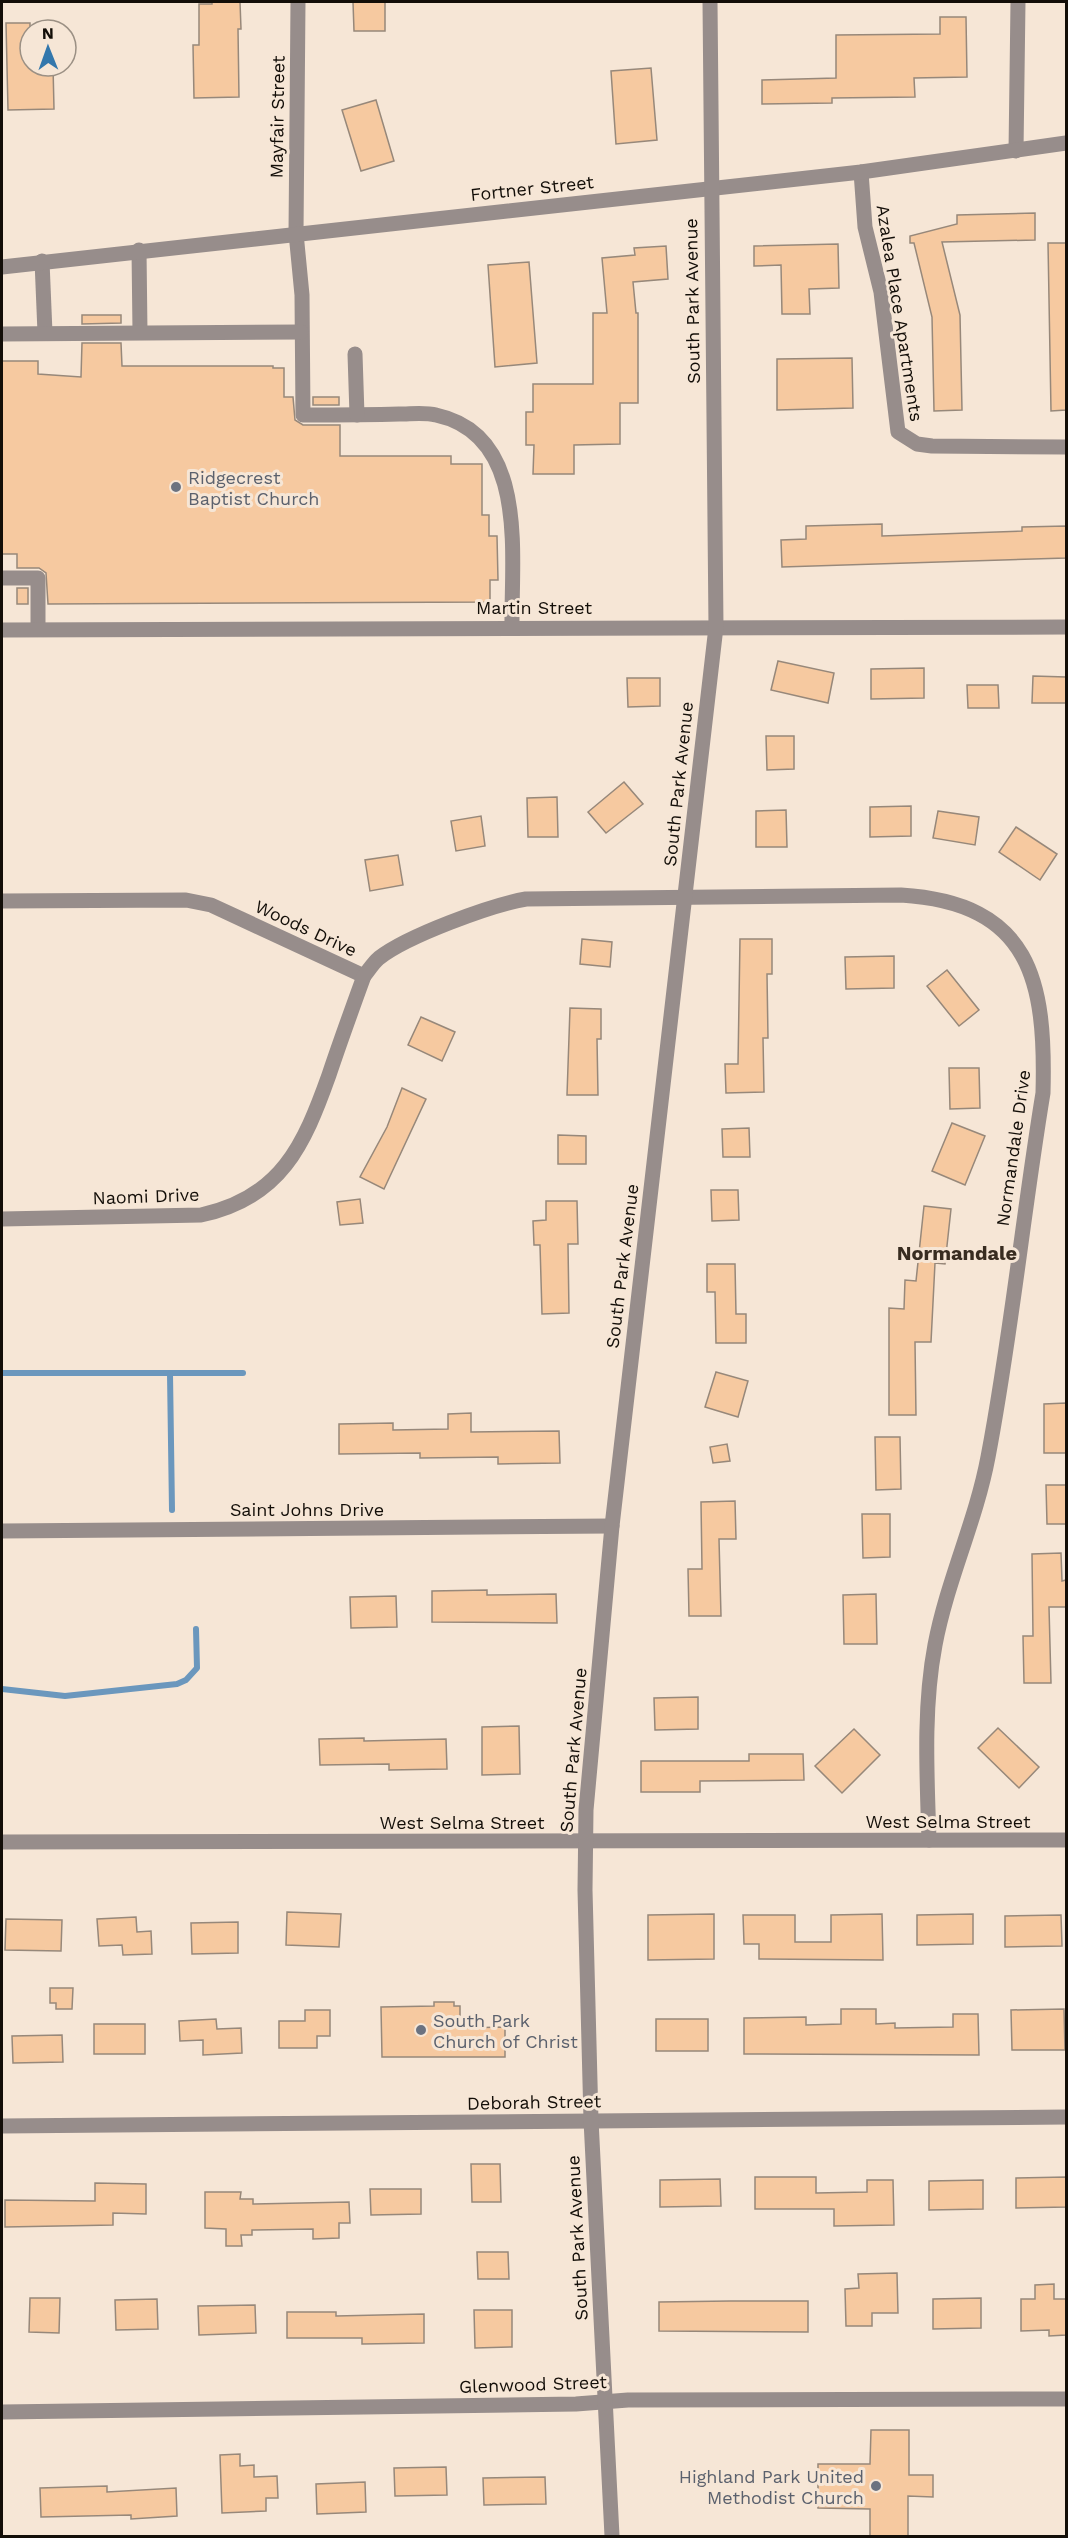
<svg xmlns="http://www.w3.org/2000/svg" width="1068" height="2538" font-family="'Work Sans',sans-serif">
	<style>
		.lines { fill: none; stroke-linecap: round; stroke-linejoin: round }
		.stream { stroke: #6b97bd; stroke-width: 6 }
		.building { fill: #f6c9a0; stroke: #97887a; stroke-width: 1.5 }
		.minor { stroke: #978d8b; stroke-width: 15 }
		.worship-dot { fill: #6b7280; stroke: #f6e6d6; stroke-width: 2 }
		.labels { text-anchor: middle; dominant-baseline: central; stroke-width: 6; stroke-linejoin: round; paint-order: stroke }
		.street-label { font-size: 18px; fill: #130e08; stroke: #f6e6d6 }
		.worship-label { font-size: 18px; fill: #5b616d; stroke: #f6e6d6; text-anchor: start }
		.neighbourhood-label { font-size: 20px; font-weight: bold; fill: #382c20; stroke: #f6e6d6 }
	</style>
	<rect width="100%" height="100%" fill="#f6e6d6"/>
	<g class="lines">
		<g class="stream">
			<polyline points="2,1373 243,1373"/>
			<polyline points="170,1374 172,1510"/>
			<polyline points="2,1689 65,1696 177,1684 186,1680 197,1668 196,1629"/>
		</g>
	</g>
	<g class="building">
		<polygon points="212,2 240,2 241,29 238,29 239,97 194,98 193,45 199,45 199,4 212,4"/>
		<polygon points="353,2 385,2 385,31 354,31"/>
		<polygon points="940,17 966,17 967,77 914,78 915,97 832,98 832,103 762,104 762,80 836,78 836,35 940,34"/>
		<polygon points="6,23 30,23 30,66 53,66 54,109 8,110"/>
		<polygon points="651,68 657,140 616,144 611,71"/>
		<polygon points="376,100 394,161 361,171 342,110"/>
		<polygon points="1035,213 1035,240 942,242 960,315 962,410 934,411 932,317 914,243 910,243 910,236 957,224 957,215"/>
		<polygon points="1048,243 1066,243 1066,410 1051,411"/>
		<polygon points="838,244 839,288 809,289 810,314 782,314 781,265 754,266 754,246"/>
		<polygon points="666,246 668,279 633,282 636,313 638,313 638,403 620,403 620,444 574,445 574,474 533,474 534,445 526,445 526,412 533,412 533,384 593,384 593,313 607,313 602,258 635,255 634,248"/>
		<polygon points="529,262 537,363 495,367 488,265"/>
		<polygon points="82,315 121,315 121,323 82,324"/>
		<polygon points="82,343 121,343 122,366 273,366 273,368 284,368 284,397 293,397 295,420 303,425 340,425 340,456 451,456 451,464 482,464 482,515 489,515 489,536 497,536 498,580 490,580 490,602 48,604 46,573 39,568 17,568 17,554 2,554 2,361 38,361 38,374 81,377"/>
		<polygon points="852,358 853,408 777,410 777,359"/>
		<rect x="313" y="397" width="26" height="8"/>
		<polygon points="882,524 882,536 1022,531 1022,527 1066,526 1066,558 782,567 781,540 806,539 806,526"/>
		<rect x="17" y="588" width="11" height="16"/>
		<polygon points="778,661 834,673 828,703 771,690"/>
		<polygon points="924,668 924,698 871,699 871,669"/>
		<polygon points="1033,676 1066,677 1066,703 1032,703"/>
		<polygon points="627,678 660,678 660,706 628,707"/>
		<polygon points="967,685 998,685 999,708 968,708"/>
		<polygon points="766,736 794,736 794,769 767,770"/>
		<polygon points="624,782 643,804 606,833 588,812"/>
		<polygon points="557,797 558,837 528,837 527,798"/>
		<polygon points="911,806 911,836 870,837 870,807"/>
		<polygon points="786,810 787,847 756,847 756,811"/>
		<polygon points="938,811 979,817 975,845 933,838"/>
		<polygon points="481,816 485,846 456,851 451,821"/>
		<polygon points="1016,827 1057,854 1040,880 999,852"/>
		<polygon points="398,855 403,885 370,891 365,860"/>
		<polygon points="582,939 612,942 610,967 580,964"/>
		<polygon points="740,939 772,939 772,974 767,974 768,1038 763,1038 764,1092 726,1093 725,1064 738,1064"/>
		<polygon points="894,956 894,988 846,989 845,957"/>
		<polygon points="947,970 979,1010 959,1026 927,986"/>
		<polygon points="570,1008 601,1009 601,1039 597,1039 598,1095 567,1095"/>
		<polygon points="421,1017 455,1032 442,1061 408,1045"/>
		<polygon points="949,1068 979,1068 980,1108 950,1109"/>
		<polygon points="402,1088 426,1099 384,1189 360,1177 387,1127"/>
		<polygon points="952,1123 985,1136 965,1185 932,1171"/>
		<polygon points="749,1128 750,1157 723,1157 722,1129"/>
		<polygon points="558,1135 586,1136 586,1164 558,1164"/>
		<polygon points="711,1190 738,1190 739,1220 712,1221"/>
		<polygon points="360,1199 363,1223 340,1225 337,1202"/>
		<polygon points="546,1201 577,1201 578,1244 568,1244 569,1313 542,1314 540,1245 534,1245 533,1221 546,1220"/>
		<polygon points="924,1206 951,1209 945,1264 935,1263 931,1342 915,1342 916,1415 889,1415 889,1308 904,1309 905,1280 916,1281"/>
		<polygon points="707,1264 735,1264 736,1314 746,1314 746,1343 716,1343 715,1292 707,1292"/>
		<polygon points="716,1372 748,1381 738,1417 705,1407"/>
		<polygon points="1066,1403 1066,1453 1044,1453 1044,1404"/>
		<polygon points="471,1413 471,1432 559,1431 560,1463 498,1464 498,1457 420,1458 420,1453 339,1454 339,1424 393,1423 393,1430 448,1429 448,1414"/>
		<polygon points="875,1437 900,1437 901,1489 876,1490"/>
		<polygon points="727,1444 730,1461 713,1463 710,1447"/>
		<polygon points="1046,1485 1066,1485 1066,1524 1047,1524"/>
		<polygon points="735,1501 736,1539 719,1539 721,1616 689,1616 688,1569 702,1569 701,1502"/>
		<polygon points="862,1514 890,1514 890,1557 863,1558"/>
		<polygon points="1061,1553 1062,1581 1066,1580 1066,1607 1049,1607 1051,1683 1024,1683 1023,1636 1033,1636 1032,1554"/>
		<polygon points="487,1590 487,1595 556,1594 557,1623 432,1622 432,1591"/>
		<polygon points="876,1594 877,1644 844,1644 843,1595"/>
		<polygon points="396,1596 397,1627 351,1628 350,1597"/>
		<polygon points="698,1697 698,1729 655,1730 654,1698"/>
		<polygon points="519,1726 520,1774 482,1775 482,1727"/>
		<polygon points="998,1728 1039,1767 1019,1788 978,1748"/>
		<polygon points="854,1729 880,1755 842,1793 815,1766"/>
		<polygon points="364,1738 364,1741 446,1739 447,1769 389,1770 389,1764 320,1765 319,1739"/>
		<polygon points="749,1754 803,1754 804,1780 700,1781 700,1792 641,1792 641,1761 749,1761"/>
		<polygon points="287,1912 341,1914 339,1947 286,1945"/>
		<polygon points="714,1914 714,1959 648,1960 648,1915"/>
		<polygon points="882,1914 883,1960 759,1959 759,1944 744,1944 743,1915 795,1915 795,1942 831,1942 831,1915"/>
		<polygon points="973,1914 973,1944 917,1945 917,1915"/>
		<polygon points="1061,1915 1062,1946 1005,1947 1005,1916"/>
		<polygon points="136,1917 137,1932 151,1931 152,1954 123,1955 122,1945 99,1946 97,1919"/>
		<polygon points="6,1919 62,1920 61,1951 5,1950"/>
		<polygon points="238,1922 238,1953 192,1954 191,1923"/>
		<polygon points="50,1988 73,1988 72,2009 56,2009 56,2003 50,2003"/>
		<polygon points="434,2002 454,2002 454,2006 460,2006 460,2028 505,2027 505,2057 382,2057 381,2007 434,2006"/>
		<polygon points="841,2009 876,2009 876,2024 895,2023 895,2028 953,2027 953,2014 978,2014 979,2055 744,2054 744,2018 806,2017 806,2025 841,2024"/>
		<polygon points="1064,2009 1065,2050 1012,2050 1011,2010"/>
		<polygon points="305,2010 330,2010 330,2036 317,2036 317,2048 279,2048 279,2021 305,2021"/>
		<polygon points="216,2019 217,2029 241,2028 242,2053 203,2055 203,2040 180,2041 179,2021"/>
		<rect x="656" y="2019" width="52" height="32"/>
		<rect x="94" y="2024" width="51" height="30"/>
		<polygon points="62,2035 63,2062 13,2063 12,2036"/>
		<polygon points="471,2164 500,2164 501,2202 472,2202"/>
		<polygon points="755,2177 816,2177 816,2193 867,2192 867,2180 893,2180 894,2225 834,2226 834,2209 755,2209"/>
		<polygon points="1066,2177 1066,2207 1016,2208 1016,2178"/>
		<polygon points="720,2179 721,2206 660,2207 660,2180"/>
		<polygon points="983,2180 983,2209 929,2210 929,2181"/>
		<polygon points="95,2183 146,2184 146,2214 113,2213 113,2225 5,2227 5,2200 95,2201"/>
		<polygon points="370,2189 421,2189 421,2214 371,2215"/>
		<polygon points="205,2192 241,2192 240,2199 253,2199 253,2204 349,2202 350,2223 339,2223 339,2238 313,2239 313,2229 252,2230 252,2235 241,2235 242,2246 226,2246 226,2229 205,2228"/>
		<polygon points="477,2252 508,2252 509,2279 478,2279"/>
		<polygon points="897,2273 898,2313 872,2313 872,2326 846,2326 845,2289 859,2288 858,2274"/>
		<polygon points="1054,2284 1054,2299 1066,2299 1066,2335 1049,2336 1049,2330 1021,2331 1021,2299 1035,2299 1035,2285"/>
		<polygon points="30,2298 60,2298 59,2333 29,2332"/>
		<polygon points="981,2298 981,2328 933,2329 933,2299"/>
		<polygon points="157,2299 158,2329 116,2330 115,2300"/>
		<polygon points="730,2301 808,2301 808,2332 659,2331 659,2302"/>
		<polygon points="255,2305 256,2333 199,2335 198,2306"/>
		<polygon points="474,2310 512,2310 512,2347 475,2348"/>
		<polygon points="287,2312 336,2312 336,2316 424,2314 424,2343 362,2344 362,2338 287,2338"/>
		<polygon points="871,2430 909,2430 909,2475 933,2475 933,2497 908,2496 908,2536 870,2536 870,2509 818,2508 818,2464 870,2464"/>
		<polygon points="240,2454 240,2466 254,2465 254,2477 277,2476 278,2498 266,2498 266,2511 222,2513 220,2455"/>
		<polygon points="446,2467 447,2495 395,2496 394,2468"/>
		<polygon points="545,2477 546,2504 484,2505 483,2478"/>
		<polygon points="365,2482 366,2512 317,2514 316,2484"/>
		<polygon points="107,2486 107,2492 176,2488 177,2516 131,2519 131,2515 41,2517 40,2488"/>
	</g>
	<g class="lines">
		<g class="minor">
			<path d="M298,2L296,233L302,295L303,415C335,415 367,415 399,414C411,414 425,412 436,415C529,435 511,555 512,627"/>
			<polyline points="1016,151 1018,2"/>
			<polyline points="861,172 865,227 881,292 898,432 917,444 932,446 1066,447"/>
			<polyline points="139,250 140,332"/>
			<polyline points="42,261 45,333"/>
			<polyline points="2,267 861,172 1066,143"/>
			<polyline points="2,334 301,332"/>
			<polyline points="355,354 357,415"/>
			<polyline points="2,578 38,578 38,629"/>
			<polyline points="2,630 1066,627"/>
			<polyline points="2,901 186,900 211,905 364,976"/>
			<path d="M2,1219L201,1215C281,1198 304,1145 329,1075C340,1042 352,1009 364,976C369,970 373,963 379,958C407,936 491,905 526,899L901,895C1031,903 1046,981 1043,1093C1023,1214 1011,1337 988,1457C976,1521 947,1581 935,1645C923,1708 927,1776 929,1840"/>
			<polyline points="2,1531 612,1526"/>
			<polyline points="2,1842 1066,1840"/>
			<polyline points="2,2126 1066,2117"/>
			<polyline points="2,2412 576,2404 628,2400 1066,2399"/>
			<polyline points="612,2536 591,2120 585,1890 586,1810 612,1526 716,627 710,2"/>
		</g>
	</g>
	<g class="worship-dot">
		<circle cx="176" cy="487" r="6"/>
		<circle cx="421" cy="2030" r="6"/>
		<circle cx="876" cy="2486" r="6"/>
	</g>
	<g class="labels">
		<g class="street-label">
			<text transform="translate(277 117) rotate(-89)">Mayfair Street</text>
			<text transform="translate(532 188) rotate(-6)">Fortner Street</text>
			<text transform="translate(692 301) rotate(-91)">South Park Avenue</text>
			<text transform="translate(900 313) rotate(81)">Azalea Place Apartments</text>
			<text x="534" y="607">Martin Street</text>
			<text transform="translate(678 784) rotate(-84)">South Park Avenue</text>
			<text transform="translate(306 928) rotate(25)">Woods Drive</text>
			<text transform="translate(1013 1148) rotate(-82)">Normandale Drive</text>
			<text transform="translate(146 1196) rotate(-2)">Naomi Drive</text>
			<text transform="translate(622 1266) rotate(-83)">South Park Avenue</text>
			<text x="307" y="1509">Saint Johns Drive</text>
			<text transform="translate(573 1750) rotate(-85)">South Park Avenue</text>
			<text x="948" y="1821">West Selma Street</text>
			<text x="462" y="1822">West Selma Street</text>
			<text transform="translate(534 2102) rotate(-1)">Deborah Street</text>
			<text transform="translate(577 2238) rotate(-93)">South Park Avenue</text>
			<text transform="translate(533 2384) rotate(-2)">Glenwood Street</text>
		</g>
		<g class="worship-label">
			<text x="188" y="477">Ridgecrest<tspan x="188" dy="21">Baptist Church</tspan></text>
			<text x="433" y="2020">South Park<tspan x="433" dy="21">Church of Christ</tspan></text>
			<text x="864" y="2476" text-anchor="end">Highland Park United<tspan x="864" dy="21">Methodist Church</tspan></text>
		</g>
		<g class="neighbourhood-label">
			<text x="957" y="1253">Normandale</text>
		</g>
	</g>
	<rect width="1068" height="2538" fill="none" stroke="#130e08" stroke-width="6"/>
	<g transform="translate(48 48) rotate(359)"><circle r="28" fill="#f6e6d6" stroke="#9b9084" stroke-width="1.5"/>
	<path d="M0-4.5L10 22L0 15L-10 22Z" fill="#3377ac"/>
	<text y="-9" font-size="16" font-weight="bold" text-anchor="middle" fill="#130e08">N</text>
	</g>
</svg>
